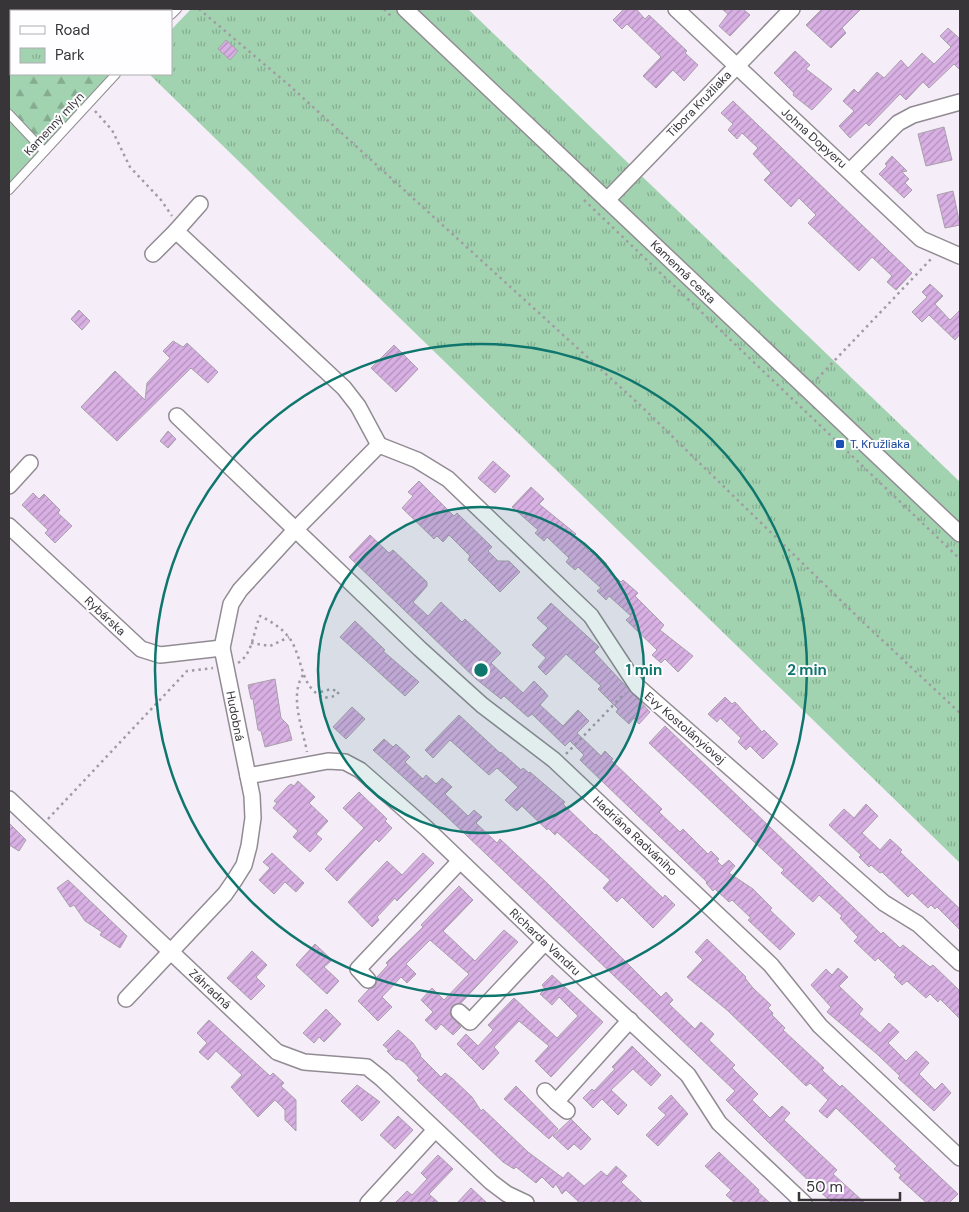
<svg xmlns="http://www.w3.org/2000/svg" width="969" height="1212" font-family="'DM Sans',sans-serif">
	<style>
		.forest { fill: url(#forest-firs) }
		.park { fill: url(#park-tufts) }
		.garden { fill: #a2d3b0 }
		.building { fill: url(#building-hatch); stroke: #a8a1a9 }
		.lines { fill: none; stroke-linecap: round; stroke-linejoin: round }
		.lane-casing { stroke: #928b93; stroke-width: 10 }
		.street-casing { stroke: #928b93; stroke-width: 18 }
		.path { stroke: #a19ca3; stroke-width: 2.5; stroke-dasharray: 2.5 4; stroke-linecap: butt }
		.lane { stroke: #fff; stroke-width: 8 }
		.street { stroke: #fff; stroke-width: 15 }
		.ring { fill: none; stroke: #0f766e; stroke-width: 2.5 }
		.transit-dot { fill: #1a4fb4; stroke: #fefdff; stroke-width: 2 }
		.labels { text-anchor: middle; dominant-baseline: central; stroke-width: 4; stroke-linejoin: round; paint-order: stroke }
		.street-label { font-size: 12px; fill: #383539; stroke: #fefdff }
		.transit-label { font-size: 12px; fill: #164399; stroke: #fefdff; text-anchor: start }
		.centre { fill: #0f766e; stroke: #fefdff; stroke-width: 2.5 }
		.ring-label { font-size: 15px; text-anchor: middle; font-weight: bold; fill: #0f766e; stroke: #fefdff; stroke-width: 4; stroke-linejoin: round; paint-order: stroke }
	</style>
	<defs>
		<pattern id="forest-firs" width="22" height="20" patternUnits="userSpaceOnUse" patternTransform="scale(1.25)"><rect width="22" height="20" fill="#a2d3b0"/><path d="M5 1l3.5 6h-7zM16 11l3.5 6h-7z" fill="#85ac90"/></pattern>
		<pattern id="park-tufts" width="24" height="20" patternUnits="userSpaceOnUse" patternTransform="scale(1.25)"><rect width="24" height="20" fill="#a2d3b0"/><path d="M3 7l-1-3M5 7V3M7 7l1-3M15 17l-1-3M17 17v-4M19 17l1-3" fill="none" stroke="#85ac90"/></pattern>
		<pattern id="building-hatch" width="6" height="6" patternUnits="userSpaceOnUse" patternTransform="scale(1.25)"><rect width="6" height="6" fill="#d9b0e4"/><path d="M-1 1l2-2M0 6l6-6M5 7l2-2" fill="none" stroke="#b190ba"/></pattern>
	</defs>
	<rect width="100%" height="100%" fill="#f5edf7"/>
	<polygon class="forest" points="9,9 173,9 171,11 11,11 11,74 112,74 39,152 9,120"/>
	<polygon class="park" points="191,9 468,9 960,482 960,863 149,74 171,74 171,30"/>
	<polygon class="garden" points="9,120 39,152 9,184"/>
	<g class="building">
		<polygon points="624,9 636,9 645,19 649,15 687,51 685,53 698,65 684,81 673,70 656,88 643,76 661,57 627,24 622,29 613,20"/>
		<polygon points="722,9 743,9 750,15 730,36 719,26 728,14"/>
		<polygon points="822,9 861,9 842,28 846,33 831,48 806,25"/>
		<polygon points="948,28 959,38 960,37 960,70 954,64 929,88 923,82 906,100 900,94 869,126 866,123 850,138 839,126 854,111 843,101 854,89 858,93 877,72 884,78 901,60 908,68 922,53 934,64 951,47 940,36"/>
		<polygon points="226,40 238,51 230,60 218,49"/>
		<polygon points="795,51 810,65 806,69 832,89 812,110 793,95 794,93 774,73"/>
		<polygon points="733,101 912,273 896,290 887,282 892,276 872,257 859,271 808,223 816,215 799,198 791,207 764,180 771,173 753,154 758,148 742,133 737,139 728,130 733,124 721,113"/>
		<polygon points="944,127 952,160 926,166 918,134"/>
		<polygon points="892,156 907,171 902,172 909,179 905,183 912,190 904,198 879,174 887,166 885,164"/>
		<polygon points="953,191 960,225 945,228 937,195"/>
		<polygon points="930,284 943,296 935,304 950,320 960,310 960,334 955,340 929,315 922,322 912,312 927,297 922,292"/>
		<polygon points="79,310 90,321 82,330 71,319"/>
		<polygon points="173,341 183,347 187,343 218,372 208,383 191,368 117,441 81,407 115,371 145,400 147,383 170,358 163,351"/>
		<polygon points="394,345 418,369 396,392 371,368"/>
		<polygon points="168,431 176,439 168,448 160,441"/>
		<polygon points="493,461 510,476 495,493 478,478"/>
		<polygon points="419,481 454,516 457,513 492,547 488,551 498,561 509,561 520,572 500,592 468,560 470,556 449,535 443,542 437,536 434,539 402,508 413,496 408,492"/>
		<polygon points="531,487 544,499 539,504 576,534 574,536 590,552 593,550 607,564 604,566 621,582 623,580 638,593 635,596 664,625 660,630 693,656 678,672 665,659 661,663 652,655 657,650 626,620 631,616 609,596 606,600 597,591 601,588 578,567 575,570 566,562 569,558 547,537 544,541 535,533 538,530 512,507"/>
		<polygon points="33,493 39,499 44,494 60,510 58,513 72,526 55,543 45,533 48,530 22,505"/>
		<polygon points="370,535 389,553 393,550 427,582 427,586 413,602 428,616 441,602 462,622 465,619 501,653 491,663 523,693 534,681 544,691 548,696 540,705 563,726 578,710 589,721 577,733 601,756 605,751 613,759 611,760 662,809 659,812 680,832 683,829 708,854 711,851 719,859 717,861 722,866 729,860 735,866 729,873 753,889 772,908 770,910 795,934 780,950 748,920 751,918 732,900 729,902 715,889 713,891 706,883 707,882 580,760 584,755 570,741 565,746 532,714 528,717 504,696 501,699 476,679 349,557"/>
		<polygon points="551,603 599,647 594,652 650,712 639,724 634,718 629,724 616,712 618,709 598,689 601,686 566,654 546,675 538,667 546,658 532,645 548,628 537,618"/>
		<polygon points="355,621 385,650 383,651 419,682 405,696 340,637"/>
		<polygon points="275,679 281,718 288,725 292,740 265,747 261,731 258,730 253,699 251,699 248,685"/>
		<polygon points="725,697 732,704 735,702 762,732 764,730 778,744 763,759 750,746 746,750 738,742 741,738 720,718 717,722 708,714"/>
		<polygon points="352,707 365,719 346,739 333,727"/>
		<polygon points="459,715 500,753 501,752 521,770 523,768 529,773 530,772 565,802 563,804 595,835 596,834 663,898 665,895 675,905 653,928 622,897 617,902 603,888 610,880 557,832 555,835 548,828 547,830 522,806 517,811 505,800 518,787 497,768 489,775 450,740 433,758 425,750"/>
		<polygon points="665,726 881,934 883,932 900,948 903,945 930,967 933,965 960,991 960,1019 940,999 938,1002 930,994 926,998 907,981 902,985 894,977 896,975 878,958 875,961 854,941 858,937 840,918 842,916 819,895 813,902 781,873 784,870 649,743"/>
		<polygon points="384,739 393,747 396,744 410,757 405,762 423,779 426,775 436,784 442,778 452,787 445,794 468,816 474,810 482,817 476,823 497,843 500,839 547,883 661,997 666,992 673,1000 669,1004 695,1029 701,1022 714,1034 709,1040 735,1065 732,1068 758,1094 752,1100 770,1118 782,1106 790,1113 784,1120 837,1170 833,1174 865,1203 832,1203 767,1141 726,1100 735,1091 444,814 373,750"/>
		<polygon points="298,781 315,797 309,803 328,821 316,834 322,839 310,852 293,837 298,831 273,808 277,803 274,801 288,786 291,784 294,786"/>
		<polygon points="359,792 387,819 385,821 392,828 379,842 376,839 337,881 325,869 364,828 343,808"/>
		<polygon points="866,804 878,816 862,833 880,850 890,839 902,850 900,852 960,909 960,930 937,907 935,909 931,905 928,908 912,893 908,897 882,872 880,873 871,865 869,867 859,857 861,855 829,825 844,809 854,818"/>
		<polygon points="9,823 26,840 19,851 9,845"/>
		<polygon points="272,853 304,883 296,892 285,882 274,894 259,880 270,868 263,862"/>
		<polygon points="423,853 434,863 397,901 395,898 377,917 379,920 372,927 348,902 387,861 402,875"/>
		<polygon points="68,880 127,936 120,948 100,935 102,932 85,921 74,905 70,907 57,888"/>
		<polygon points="459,886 473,900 443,931 475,961 504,930 518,942 461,1003 452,1006 450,1015 461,1027 453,1035 441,1024 436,1030 425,1020 433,1012 421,1000 432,988 444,1000 469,974 430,940 406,964 416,974 407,983 401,977 382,997 392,1007 378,1021 358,1001 369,989 375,987 378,979 377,977 388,965 386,963 423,927 421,925"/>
		<polygon points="707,939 746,977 745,978 753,988 771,1005 768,1008 773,1013 772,1015 785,1028 783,1030 824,1068 822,1070 840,1087 842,1085 858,1100 958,1194 949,1203 927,1203 920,1197 899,1178 901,1175 894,1169 897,1166 836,1108 827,1118 819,1111 828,1100 810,1083 806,1086 727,1010 687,977 703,960 695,952"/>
		<polygon points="315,944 332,960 324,967 339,981 327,994 296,965"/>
		<polygon points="252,951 267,965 256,977 265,986 251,1000 227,978"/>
		<polygon points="838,968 848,977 839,986 863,1009 859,1014 880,1033 889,1023 899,1032 888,1043 906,1061 916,1051 929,1063 919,1074 935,1090 942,1083 951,1093 934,1111 898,1078 900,1076 877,1054 827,1012 831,1007 811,985 826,969 832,975"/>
		<polygon points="552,975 603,1022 551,1077 535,1061 549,1046 519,1021 494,1047 499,1053 483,1070 457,1044 466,1034 478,1046 493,1030 488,1025 514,998 557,1038 578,1016 559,997 552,1005 540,994 545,989 542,985"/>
		<polygon points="326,1009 341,1024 324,1042 319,1037 314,1043 303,1033"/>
		<polygon points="209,1020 270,1076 273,1073 284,1083 281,1086 296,1100 296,1131 285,1120 285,1110 275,1100 258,1117 231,1087 242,1075 216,1051 208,1060 199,1052 207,1043 197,1033"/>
		<polygon points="398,1030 413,1043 421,1055 420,1056 441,1077 445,1073 453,1079 472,1097 481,1111 483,1109 528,1152 563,1178 568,1172 584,1186 601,1171 607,1176 616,1166 627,1176 621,1182 643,1203 580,1203 566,1190 562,1194 556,1184 553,1188 542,1177 536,1183 516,1167 514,1169 503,1162 417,1080 419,1078 404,1062 398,1059 396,1060 387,1051 389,1050 383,1045"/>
		<polygon points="632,1046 661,1075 651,1086 633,1069 611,1090 627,1105 618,1115 602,1099 593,1108 583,1098 592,1089 594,1091 615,1069 612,1067"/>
		<polygon points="357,1085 380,1102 362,1121 341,1101"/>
		<polygon points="516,1086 558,1129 549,1139 504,1099"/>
		<polygon points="671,1095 688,1114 658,1146 646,1135 666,1115 658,1108"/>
		<polygon points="398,1116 413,1130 395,1149 380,1135"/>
		<polygon points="571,1119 591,1139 581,1150 574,1144 568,1150 553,1136"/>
		<polygon points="719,1152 759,1190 758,1192 770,1203 735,1203 726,1195 731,1190 705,1166"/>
		<polygon points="438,1155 453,1169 429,1194 439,1203 395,1203 407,1191 412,1195 427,1179 421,1173"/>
		<polygon points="471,1188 487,1203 457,1203"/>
	</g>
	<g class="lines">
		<g class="lane-casing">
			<g id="lane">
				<polyline points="111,9 114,11"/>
				<polyline points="171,15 177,9"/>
				<polyline points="9,114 44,151"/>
				<polyline points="9,190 116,74"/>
			</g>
		</g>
		<g class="street-casing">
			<g id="street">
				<polyline points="405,9 960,534"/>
				<polyline points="676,9 921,239 960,256"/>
				<polyline points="850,171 898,123 913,115 960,102"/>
				<polyline points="607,200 792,9"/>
				<polyline points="200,204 176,231 344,388 358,406 379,445"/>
				<polyline points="153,254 176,231"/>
				<polyline points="177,416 420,649 482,705 554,760 771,965 820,1026 960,1158"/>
				<polyline points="379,445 417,460 448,479 591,616 637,686 884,903 918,924 960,963"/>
				<polyline points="9,486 30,463"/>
				<polyline points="9,526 141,649 160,655 222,648"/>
				<polyline points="248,776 328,761 345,762 360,770 426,828 545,942 688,1075 719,1123 804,1203"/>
				<polyline points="9,799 277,1052 304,1062 367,1067 382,1079 491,1182 507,1194 526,1203"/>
				<polyline points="368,980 358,969 460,861"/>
				<polyline points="126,999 225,894 234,881 244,865 249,846 253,818 252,796 222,648 231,604 240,590 296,529 379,445"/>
				<polyline points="459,1012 470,1022 545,942"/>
				<polyline points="545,1091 556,1102"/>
				<polyline points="567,1111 556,1102 630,1020"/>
				<polyline points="368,1203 435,1130"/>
			</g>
		</g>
		<g class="path">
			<polyline points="199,9 290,86 641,406 865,624 960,713"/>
			<polyline points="384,9 393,18"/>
			<polyline points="95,111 112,130 130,167 161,200 172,216"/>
			<polyline points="584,200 960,559"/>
			<polyline points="817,379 932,258"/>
			<polyline points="251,643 270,646 289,637"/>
			<path d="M238,663C253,654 253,632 260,616C273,622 288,632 294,646C303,665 302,688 324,698L335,696L339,692L331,689L317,693"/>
			<path d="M303,675C289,696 303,729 307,752"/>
			<polyline points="566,754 625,693"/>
			<polyline points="48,819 187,671 213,668"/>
		</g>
		<use href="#lane" class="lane"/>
		<use href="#street" class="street"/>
	</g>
	<circle cx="481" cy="670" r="163" fill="#0f766e" fill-opacity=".12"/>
	<g class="ring">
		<circle cx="481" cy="670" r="163"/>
		<circle cx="481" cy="670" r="326"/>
	</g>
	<rect class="transit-dot" x="835" y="439" width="10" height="10" rx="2.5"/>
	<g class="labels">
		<g class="street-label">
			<text transform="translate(699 104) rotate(-46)">Tibora Kružliaka</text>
			<text transform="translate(54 124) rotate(-47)">Kamenný mlyn</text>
			<text transform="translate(814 138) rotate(42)">Johna Dopyeru</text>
			<text transform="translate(683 272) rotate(44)">Kamenná cesta</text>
			<text transform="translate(105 616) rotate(43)">Rybárska</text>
			<text transform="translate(235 716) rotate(79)">Hudobná</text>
			<text transform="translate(685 728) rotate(41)">Evy Kostolányiovej</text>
			<text transform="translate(635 836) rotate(43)">Hadriána Radvániho</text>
			<text transform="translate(545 942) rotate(43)">Richarda Vandru</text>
			<text transform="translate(210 989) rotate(43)">Záhradná</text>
		</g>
		<g class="transit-label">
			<text x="850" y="444">T. Kružliaka</text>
		</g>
	</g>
	<circle cx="481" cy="670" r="8" class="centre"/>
	<g class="ring-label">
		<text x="644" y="675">1 min</text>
		<text x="807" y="675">2 min</text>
	</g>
	<rect width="969" height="1212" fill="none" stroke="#383539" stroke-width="20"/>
	<rect x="10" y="10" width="162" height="65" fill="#fefdff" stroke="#afadb0"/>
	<rect x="20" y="26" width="25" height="8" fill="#ffffff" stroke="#afadb0"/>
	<text x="55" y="35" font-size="15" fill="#383539">Road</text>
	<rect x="20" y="48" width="25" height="15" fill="url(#park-tufts)" stroke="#afadb0"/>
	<text x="55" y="60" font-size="15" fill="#383539">Park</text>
	<path d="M799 1192v8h101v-8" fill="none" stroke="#383539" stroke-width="2.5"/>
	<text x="806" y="1192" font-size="15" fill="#383539" stroke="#fefdff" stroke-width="4" paint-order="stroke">50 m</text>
</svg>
